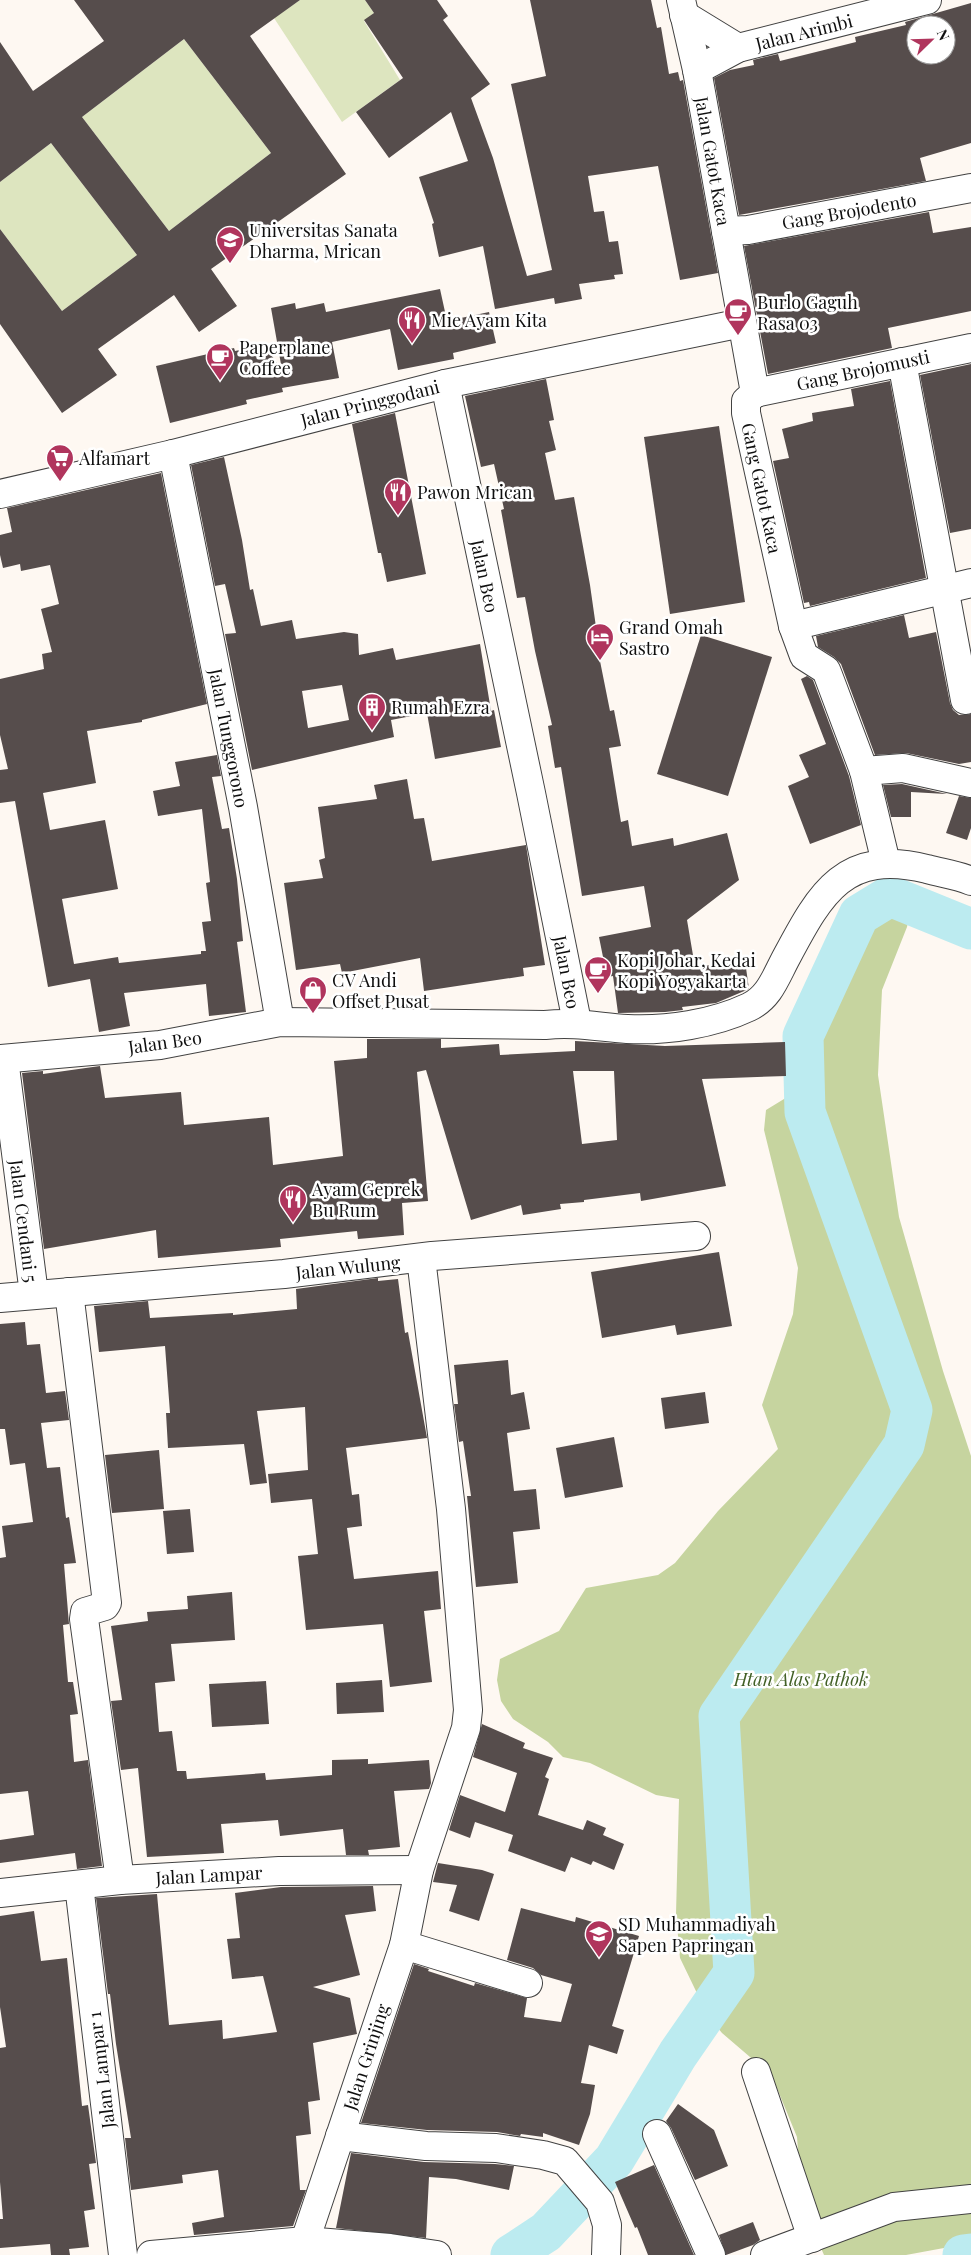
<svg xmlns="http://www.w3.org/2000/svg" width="971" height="2255" font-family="'Playfair Display',serif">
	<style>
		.green { fill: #dde5bf }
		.forest { fill: #c6d49f }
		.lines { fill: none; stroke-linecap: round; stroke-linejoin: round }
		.river { stroke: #bcebf0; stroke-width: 41 }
		.building { fill: #564d4c; fill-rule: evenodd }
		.minor-casing { stroke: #424242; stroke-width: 30 }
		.minor { stroke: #fff; stroke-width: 28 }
		.labels { text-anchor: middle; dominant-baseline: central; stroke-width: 5; stroke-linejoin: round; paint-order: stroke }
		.street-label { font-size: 18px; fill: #0f0f0f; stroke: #fff }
		.poi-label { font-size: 18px; fill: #0f0f0f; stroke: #fff; text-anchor: start }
		.park-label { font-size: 18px; font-style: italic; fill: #426026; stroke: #fff }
	</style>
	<rect width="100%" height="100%" fill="#fef8f2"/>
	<g class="green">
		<polygon points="300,0 365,0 374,13 364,21 400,80 342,122 274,18"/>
		<polygon points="184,39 271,153 169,231 82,117"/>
		<polygon points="51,143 137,255 62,311 0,229 0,182"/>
	</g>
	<polygon class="forest" points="907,881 911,905 907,927 882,990 878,1075 899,1217 943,1371 971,1456 971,2243 906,2255 824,2255 802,2205 797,2137 772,2076 722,2033 708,2016 680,1958 676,1914 679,1799 656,1795 590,1763 563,1757 548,1742 513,1719 501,1701 497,1680 500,1659 559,1631 586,1588 658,1575 675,1563 718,1511 778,1449 762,1405 793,1314 798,1268 764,1130 766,1110 784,1099 798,1084 807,1014 868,895 886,882"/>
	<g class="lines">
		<g class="river">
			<polyline points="511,2255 546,2232 614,2160 678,2054 734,1973 719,1716 904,1445 912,1410 805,1112 803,1036 859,915 890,896 971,929"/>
			<polyline points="963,2255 971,2254"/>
		</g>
	</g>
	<g class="building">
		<path d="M74,0H300L250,36L346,174L211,269L237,306L199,332L174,295L98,349L117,375L62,413L0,324V229L62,311L137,255L51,143L0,182V42L33,91L104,41ZM184,39L271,153L169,231L82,117Z"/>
		<polygon points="365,0 437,0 448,16 443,20 490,84 471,98 493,158 527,276 552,270 511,84 546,76 530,0 651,0 657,28 661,27 669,74 678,72 680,81 683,80 718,273 680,280 658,166 588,176 594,212 604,211 609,242 618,241 623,274 614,275 615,279 579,284 582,299 555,304 554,298 495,309 483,246 439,257 432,224 434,223 419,177 468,161 451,112 389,158 356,112 403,78 364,20 374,13"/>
		<path d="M971,3V143L920,158L926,181L739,215L714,78L730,70L754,65L753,60L778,54L780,61L856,42L855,37L906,25L905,22ZM916,25H946V55H916Z"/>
		<polygon points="929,212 933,233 971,227 971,311 888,328 892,348 768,374 744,246"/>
		<polygon points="440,289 447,321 489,312 496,343 453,353 454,359 398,370 390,329 332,342 339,378 282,388 283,392 246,400 247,404 170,423 156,366 234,348 235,351 264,345 282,370 271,308 295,303 296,309 324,303 326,312"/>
		<polygon points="971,364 971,529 950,533 920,375"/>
		<polygon points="546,379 554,420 549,421 556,450 545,453 555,500 574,497 590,585 598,641 596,641 610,711 614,710 621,746 609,748 621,822 628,820 632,846 673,838 674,846 727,833 739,880 687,920 695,967 745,961 749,989 716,1003 682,1007 683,1010 665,1012 618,1013 613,976 607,977 599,937 651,927 644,886 582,896 561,767 555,768 548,726 552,725 535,651 525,597 517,598 501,510 504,509 494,464 481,467 465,396"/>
		<polygon points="890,381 926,578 810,606 809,602 804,603 773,461 789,458 782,429 813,421 812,413 854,406 851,389"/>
		<polygon points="395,413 426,574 387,582 381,553 378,553 352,424"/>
		<polygon points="719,426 745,602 670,614 644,437"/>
		<path d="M224,457L242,540L250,590L253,589L261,626L292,620L296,639L344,632L358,634L359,655L393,648L396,660L480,644L491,711L494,710L501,747L435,759L427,713L391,720L394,737L252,770L225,634L236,633L225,584L215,586L191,465ZM342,685L349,720L308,728L302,691Z"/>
		<polygon points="161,473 207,704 142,720 142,722 87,731 96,783 43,793 50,830 105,820 118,889 62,899 74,964 118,957 119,963 201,954 201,951 206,951 202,922 211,921 206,883 210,882 202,809 158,816 153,791 180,786 175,762 217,755 221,776 212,777 222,829 229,828 237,879 243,941 237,942 246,1012 209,1016 206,984 124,993 130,1026 99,1032 90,979 48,987 15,801 0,803 0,770 8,769 0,735 0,679 44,669 42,654 52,652 41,609 59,604 50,565 21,571 20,564 3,568 0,555 0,535 12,532 7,508"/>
		<polygon points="904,615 909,638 936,632 950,703 953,710 959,715 971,714 971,762 959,764 906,753 875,755 841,664 834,657 818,647 816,636"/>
		<polygon points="701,635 772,657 728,796 657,774"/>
		<polygon points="807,676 813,680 849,776 861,825 810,844 788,786 809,777 799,755 826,744 801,679"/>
		<polygon points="407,779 414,819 424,818 432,861 526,845 545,965 523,968 524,976 424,991 420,958 342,973 340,964 296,970 284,883 323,878 319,860 325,858 318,807 377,799 374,785"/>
		<polygon points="902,784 947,794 946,794 911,792 911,817 891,817 883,785"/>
		<polygon points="959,796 971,798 971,828 967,840 946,833"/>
		<path d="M367,1039H441V1048L499,1044L500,1055L575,1051V1041L665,1046L785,1042L786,1076L702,1079L726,1186L641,1201L640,1193L584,1200V1202L560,1204L561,1209L523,1215L521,1205L471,1220L426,1070L417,1072L428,1201L402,1203L404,1235L358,1239L357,1231L280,1239L281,1247L158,1258L156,1230L44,1249L22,1073L43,1071V1074L100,1066L105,1098L181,1092L184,1125L269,1117L273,1165L343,1156L334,1061L367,1058ZM573,1071H614L617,1140L582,1144Z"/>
		<polygon points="719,1252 732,1326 677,1335 675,1325 602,1338 591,1272"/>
		<polygon points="378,1278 378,1281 398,1279 405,1333 408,1332 427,1438 346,1448 352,1495 359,1494 362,1526 347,1528 354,1579 438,1571 441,1609 424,1611 432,1682 390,1687 383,1624 306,1630 298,1556 318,1554 312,1499 271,1503 268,1474 308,1470 305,1407 257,1411 267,1483 250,1485 244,1444 168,1448 166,1413 170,1413 165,1346 99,1352 94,1306 148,1301 150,1318 233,1313 233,1315 297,1309 296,1289"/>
		<polygon points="25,1322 27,1345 40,1344 46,1393 65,1391 69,1420 41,1423 47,1468 60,1467 66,1518 69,1517 76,1563 64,1564 69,1624 63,1625 68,1682 73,1682 78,1714 70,1715 74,1762 88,1760 102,1866 77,1869 75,1853 0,1863 0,1840 34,1835 28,1791 0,1794 0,1558 6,1557 2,1526 33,1522 25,1463 10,1465 5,1429 0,1429 0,1324"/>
		<polygon points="508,1360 511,1395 524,1392 530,1429 507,1433 514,1491 536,1489 540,1529 513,1532 518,1583 476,1587 467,1496 471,1496 463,1441 459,1442 454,1404 458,1404 454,1365"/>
		<polygon points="705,1392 709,1423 665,1429 661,1398"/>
		<polygon points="614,1437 623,1487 565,1498 556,1448"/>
		<polygon points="159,1450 164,1509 112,1513 105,1455"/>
		<polygon points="190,1509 194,1552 167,1554 163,1511"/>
		<polygon points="232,1592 235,1640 171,1644 175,1681 155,1683 159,1732 172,1731 177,1771 186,1771 187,1779 265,1773 266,1780 332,1775 332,1760 368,1759 368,1764 429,1760 431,1783 429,1789 394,1791 400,1847 368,1850 369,1855 346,1855 343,1829 280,1836 278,1820 221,1824 224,1853 147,1857 138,1768 121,1770 111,1701 122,1700 111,1626 148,1621 147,1612 188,1609 187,1596"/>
		<polygon points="382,1680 384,1712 337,1714 336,1683"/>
		<polygon points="266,1681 269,1724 212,1727 209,1684"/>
		<polygon points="482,1724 525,1743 523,1748 553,1758 545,1777 549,1779 538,1815 583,1830 587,1820 606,1828 603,1835 624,1844 614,1870 593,1861 591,1865 571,1857 565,1872 508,1851 513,1835 475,1822 470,1838 449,1830 460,1795 505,1812 517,1773 473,1757"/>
		<polygon points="438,1863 482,1870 494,1874 479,1921 449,1911 457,1885 433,1882"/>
		<polygon points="373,1886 376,1911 345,1915 360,1975 313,1987 350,1998 357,2034 313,2043 320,2100 308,2102 311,2134 296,2136 300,2190 306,2190 293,2226 194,2235 192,2223 224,2217 218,2170 182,2175 183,2183 131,2190 125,2138 131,2138 116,2044 110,1994 108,1994 96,1898 157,1894 169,2025 222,2020 223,2039 277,2032 263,1976 232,1979 227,1939 240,1938 235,1893 281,1887"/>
		<polygon points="521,1908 575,1922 576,1917 639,1936 612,2026 624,2030 617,2054 589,2045 581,2083 595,2085 590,2114 579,2145 543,2133 543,2137 521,2134 520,2136 497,2132 427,2130 361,2123 414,1964 429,1969 428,1971 474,1986 475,1983 527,1998 524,2017 561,2022 572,1984 541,1975 533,1968 507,1960"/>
		<polygon points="34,1911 41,1961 67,1958 82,2106 88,2105 96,2163 89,2164 95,2209 84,2211 89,2247 69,2249 70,2255 51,2255 50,2244 0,2248 0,2219 3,2219 0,2182 0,2048 6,2047 0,2007 0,1916"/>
		<polygon points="678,2104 714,2130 728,2166 695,2180 671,2128 666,2121"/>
		<polygon points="351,2153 424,2162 495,2164 514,2166 509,2190 456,2179 429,2177 426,2238 336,2228"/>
		<polygon points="654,2165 694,2255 648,2255 637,2227 635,2228 615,2182"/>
		<polygon points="753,2222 760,2240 753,2245 726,2255 719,2235"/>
	</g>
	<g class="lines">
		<g class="minor-casing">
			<g id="minor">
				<polyline points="681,0 697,70 755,393 746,401 746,413 793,626 804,656 826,670 828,675 864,771 903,768 971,783"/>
				<polyline points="684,15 738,48"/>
				<polyline points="697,70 738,48 927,0"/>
				<polyline points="726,231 748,230 971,188"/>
				<polyline points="902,362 965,700"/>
				<polyline points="445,384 531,793 577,1022"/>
				<polyline points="755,393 971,348"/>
				<polyline points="173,454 243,807 280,1022"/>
				<polyline points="0,494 173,454 445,384 742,323"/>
				<polyline points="793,626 971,583"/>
				<polyline points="864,771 886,863"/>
				<path d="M0,1059L160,1045L280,1022L545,1025C576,1022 597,1027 627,1029C667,1031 713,1024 749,1007C770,997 776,976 787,956C821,892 845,849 927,869C941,873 958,875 971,881"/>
				<polyline points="4,1059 34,1294"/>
				<polyline points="69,1292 107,1603 105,1606 85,1612 84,1619 120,1880"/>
				<polyline points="0,1298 284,1274 432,1256 696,1236"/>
				<polyline points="79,1885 123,2255"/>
				<polyline points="0,1893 120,1880 279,1871 419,1870"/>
				<polyline points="404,1945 528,1983"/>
				<polyline points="756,2072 812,2238"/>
				<polyline points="657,2134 711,2255"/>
				<polyline points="340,2136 426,2146 496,2148 543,2155 565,2161 600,2202 607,2225 606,2255"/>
				<polyline points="305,2241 404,1945 419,1870 466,1728 468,1710 451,1509 421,1258"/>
				<polyline points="151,2255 305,2241 390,2248 437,2255"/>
				<polyline points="765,2255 894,2207 971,2199"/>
			</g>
		</g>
		<use href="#minor" class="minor"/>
	</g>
	<defs>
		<g id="university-pin" transform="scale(1.4375)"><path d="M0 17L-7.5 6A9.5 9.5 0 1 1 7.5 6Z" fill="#b0355d" stroke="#fff"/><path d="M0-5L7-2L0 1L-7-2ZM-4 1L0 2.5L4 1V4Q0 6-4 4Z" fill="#fff"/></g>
		<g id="cafe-pin" transform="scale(1.4375)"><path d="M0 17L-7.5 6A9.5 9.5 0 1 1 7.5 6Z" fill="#b0355d" stroke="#fff"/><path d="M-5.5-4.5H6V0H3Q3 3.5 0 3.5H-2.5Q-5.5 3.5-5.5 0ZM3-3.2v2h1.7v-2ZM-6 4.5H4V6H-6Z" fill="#fff"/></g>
		<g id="restaurant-pin" transform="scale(1.4375)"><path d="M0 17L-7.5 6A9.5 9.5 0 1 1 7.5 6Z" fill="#b0355d" stroke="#fff"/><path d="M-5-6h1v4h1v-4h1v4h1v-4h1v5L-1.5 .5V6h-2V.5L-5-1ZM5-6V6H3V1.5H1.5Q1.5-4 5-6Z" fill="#fff"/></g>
		<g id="supermarket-pin" transform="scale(1.4375)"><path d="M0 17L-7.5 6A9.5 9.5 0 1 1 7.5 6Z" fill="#b0355d" stroke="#fff"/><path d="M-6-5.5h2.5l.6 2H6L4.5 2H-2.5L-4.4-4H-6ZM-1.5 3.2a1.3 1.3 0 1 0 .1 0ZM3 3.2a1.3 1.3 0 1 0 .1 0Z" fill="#fff"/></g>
		<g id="hotel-pin" transform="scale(1.4375)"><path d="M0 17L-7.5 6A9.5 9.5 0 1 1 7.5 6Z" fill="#b0355d" stroke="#fff"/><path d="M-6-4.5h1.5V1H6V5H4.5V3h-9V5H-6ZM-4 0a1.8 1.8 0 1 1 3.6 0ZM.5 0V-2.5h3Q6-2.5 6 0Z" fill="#fff"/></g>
		<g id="building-pin" transform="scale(1.4375)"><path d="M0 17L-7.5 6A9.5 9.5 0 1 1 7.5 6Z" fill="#b0355d" stroke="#fff"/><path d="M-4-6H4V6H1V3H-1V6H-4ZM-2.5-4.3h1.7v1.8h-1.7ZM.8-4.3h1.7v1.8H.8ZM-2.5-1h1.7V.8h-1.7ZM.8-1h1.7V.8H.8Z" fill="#fff"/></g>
		<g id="shop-pin" transform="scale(1.4375)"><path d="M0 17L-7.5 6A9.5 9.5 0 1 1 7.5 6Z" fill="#b0355d" stroke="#fff"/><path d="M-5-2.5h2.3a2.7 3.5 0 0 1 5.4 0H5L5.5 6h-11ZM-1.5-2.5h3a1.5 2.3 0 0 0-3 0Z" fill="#fff"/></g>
		<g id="school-pin" transform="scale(1.4375)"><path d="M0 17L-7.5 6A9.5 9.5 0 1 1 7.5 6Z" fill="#b0355d" stroke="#fff"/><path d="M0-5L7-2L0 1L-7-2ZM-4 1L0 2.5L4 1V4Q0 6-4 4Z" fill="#fff"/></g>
	</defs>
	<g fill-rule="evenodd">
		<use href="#university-pin" x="230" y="240"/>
		<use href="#cafe-pin" x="738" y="312"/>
		<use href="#restaurant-pin" x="412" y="320"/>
		<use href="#cafe-pin" x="220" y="357"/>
		<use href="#supermarket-pin" x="60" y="458"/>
		<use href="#restaurant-pin" x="398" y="492"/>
		<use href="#hotel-pin" x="600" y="637"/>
		<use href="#building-pin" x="372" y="707"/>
		<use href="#cafe-pin" x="598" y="970"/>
		<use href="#shop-pin" x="313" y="990"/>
		<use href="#restaurant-pin" x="293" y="1199"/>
		<use href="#school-pin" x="599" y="1934"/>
	</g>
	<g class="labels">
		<g class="street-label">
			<text transform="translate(804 32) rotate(-14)">Jalan Arimbi</text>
			<text transform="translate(713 161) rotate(80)">Jalan Gatot Kaca</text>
			<text transform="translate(849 211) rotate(-10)">Gang Brojodento</text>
			<text transform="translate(863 370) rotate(-12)">Gang Brojomusti</text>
			<text transform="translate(370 403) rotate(-14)">Jalan Pringgodani</text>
			<text transform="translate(762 488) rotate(78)">Gang Gatot Kaca</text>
			<text transform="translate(485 576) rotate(78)">Jalan Beo</text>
			<text transform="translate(229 738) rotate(79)">Jalan Tunggorono</text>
			<text transform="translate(567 972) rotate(79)">Jalan Beo</text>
			<text transform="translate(165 1042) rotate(-8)">Jalan Beo</text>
			<text transform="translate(24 1221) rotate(83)">Jalan Cendani 5</text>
			<text transform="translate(348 1267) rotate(-6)">Jalan Wulung</text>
			<text transform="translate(209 1875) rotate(-3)">Jalan Lampar</text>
			<text transform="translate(366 2057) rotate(-72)">Jalan Grinjing</text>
			<text transform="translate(101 2070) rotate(-97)">Jalan Lampar 1</text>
		</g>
		<g class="poi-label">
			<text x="249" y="230">Universitas Sanata<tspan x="249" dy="21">Dharma, Mrican</tspan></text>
			<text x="757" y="302">Burlo Gaguh<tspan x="757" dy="21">Rasa 03</tspan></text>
			<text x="431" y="320">Mie Ayam Kita</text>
			<text x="239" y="347">Paperplane<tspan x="239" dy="21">Coffee</tspan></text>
			<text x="79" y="458">Alfamart</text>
			<text x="417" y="492">Pawon Mrican</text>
			<text x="619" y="627">Grand Omah<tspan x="619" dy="21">Sastro</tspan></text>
			<text x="391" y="707">Rumah Ezra</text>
			<text x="617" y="960">Kopi Johar, Kedai<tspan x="617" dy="21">Kopi Yogyakarta</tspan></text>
			<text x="332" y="980">CV Andi<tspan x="332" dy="21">Offset Pusat</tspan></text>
			<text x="312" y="1189">Ayam Geprek<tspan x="312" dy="21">Bu Rum</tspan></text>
			<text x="618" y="1924">SD Muhammadiyah<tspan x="618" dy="21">Sapen Papringan</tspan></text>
		</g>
		<g class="park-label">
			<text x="801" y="1679">Htan Alas Pathok</text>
		</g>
	</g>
	<g transform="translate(931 40) rotate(67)"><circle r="24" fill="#ffffff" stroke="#9f9f9f"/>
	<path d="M0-4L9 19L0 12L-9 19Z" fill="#b0355d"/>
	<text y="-8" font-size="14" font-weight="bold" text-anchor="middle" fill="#0f0f0f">N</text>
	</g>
</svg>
